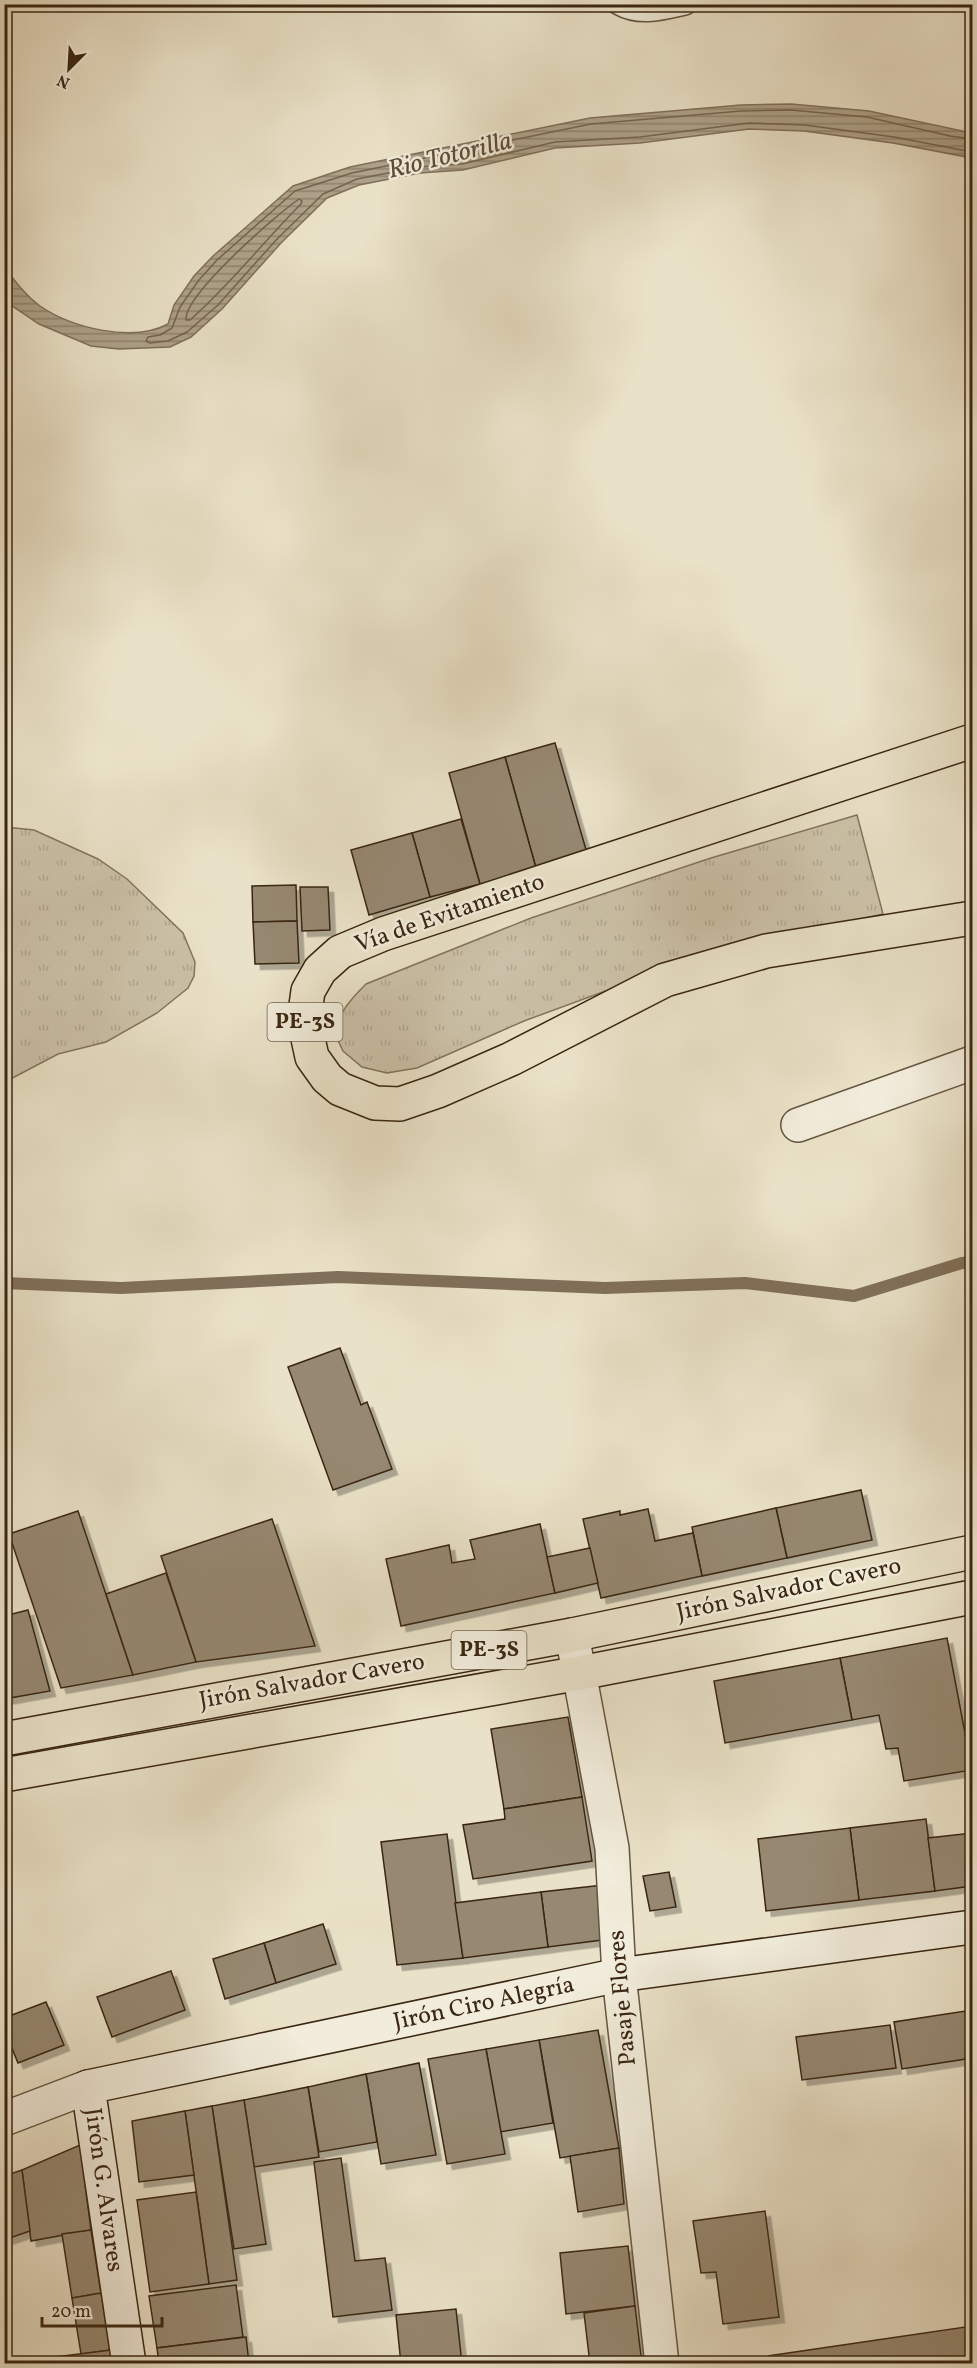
<svg xmlns="http://www.w3.org/2000/svg" width="977" height="2368" font-family="Vollkorn,serif">
	<style>
		.grass { fill: url(#grass-tufts); stroke: #83745e; stroke-width: 1.5 }
		.water { fill: url(#water-rules); stroke: #80705a; stroke-width: 1.5 }
		.lines { fill: none; stroke-linecap: round; stroke-linejoin: round }
		.shore { stroke: #74644e; stroke-width: 1.5 }
		.stream { stroke: #80705a; stroke-width: 12 }
		.building { fill: #968871; stroke: #3a2612; stroke-width: 1.5; filter: url(#shadow) }
		.lane-casing { stroke: #665540; stroke-width: 24 }
		.street-casing { stroke: #665540; stroke-width: 36 }
		.secondary-casing { stroke: #3a2612; stroke-width: 36 }
		.highway-casing { stroke: #3a2612; stroke-width: 36 }
		.lane { stroke: #f1ecdb; stroke-width: 21 }
		.street { stroke: #f1ecdb; stroke-width: 33 }
		.secondary { stroke: #f1ecdb; stroke-width: 33 }
		.highway { stroke: #eae2c8; stroke-width: 33 }
		.labels { text-anchor: middle; dominant-baseline: central; stroke-width: 5; stroke-linejoin: round; paint-order: stroke }
		.shield { fill: #f1ecdb; stroke: #71614e; stroke-width: 1.5 }
		.shield-label { font-size: 22px; font-weight: bold; fill: #3a2612 }
		.street-label { font-size: 24px; fill: #3a2612; stroke: #f1ecdb }
		.water-label { font-size: 26px; font-style: italic; fill: #5d4b36; stroke: #f1ecdb }
	</style>
	<defs>
		<pattern id="grass-tufts" width="24" height="20" patternUnits="userSpaceOnUse" patternTransform="scale(1.5)"><rect width="24" height="20" fill="#ccc2a9"/><path d="M3 7l-1-3M5 7V3M7 7l1-3M15 17l-1-3M17 17v-4M19 17l1-3" fill="none" stroke="#b0a790"/></pattern>
		<pattern id="water-rules" width="6" height="5" patternUnits="userSpaceOnUse" patternTransform="scale(1.5)"><rect width="6" height="5" fill="#aea28a"/><path d="M0 2.5h6" fill="none" stroke="#8f846f"/></pattern>
		<filter id="shadow"><feDropShadow dx="5.5" dy="5.5" stdDeviation="0" flood-color="#0004"/></filter>
	</defs>
	<rect width="100%" height="100%" fill="#eae2c8"/>
	<filter id="stains"><feTurbulence type="fractalNoise" baseFrequency=".00333" numOctaves="4"/><feColorMatrix values="0 0 0 0 .2 0 0 0 0 .09 0 0 0 0 .02 0 0 0 .5 -.17"/></filter>
	<radialGradient id="worn" r=".72"><stop offset=".6" stop-color="#630" stop-opacity="0"/><stop offset="1" stop-color="#630" stop-opacity=".3"/></radialGradient>
	<g class="grass">
		<path d="M857,815L883,914L706,954L524,1021L417,1068L387,1073L362,1067L343,1051L334,1032C340,1011 351,999 366,984L531,918L711,858Z"/>
		<polygon points="5,827 34,830 98,859 127,879 183,933 195,962 194,976 188,988 157,1013 106,1042 58,1054 5,1082"/>
	</g>
	<path class="water" d="M791,104L869,111L972,133V158L893,143L804,131L749,129L640,143L555,148L463,170L420,173L359,185L327,198L281,243L222,309L191,337L170,347L119,349L91,346L39,324L5,301V268C15,281 26,296 40,306C72,328 133,343 168,324L174,305L194,276L213,256L293,186L350,167L590,118L741,105Z"/>
	<g class="lines">
		<g class="shore">
			<polyline points="972,139 950,136 867,117 791,110 741,111 591,124 352,173 295,191 217,260 199,280 180,307 172,328 160,335 148,337 146,341 150,343 168,341 187,332 218,305 277,239 323,194 357,179 419,167 462,164 555,142 640,137 749,123 805,125 894,137 972,152"/>
			<path d="M299,199L302,201L301,204C263,242 230,285 190,320H186C183,296 277,214 299,199Z"/>
		</g>
		<polyline class="stream" points="4,1283 121,1288 338,1277 605,1288 745,1283 854,1296 962,1263 972,1262"/>
	</g>
	<g class="building">
		<polygon points="555,743 587,853 536,868 505,757"/>
		<polygon points="505,757 536,868 480,884 449,773"/>
		<polygon points="461,819 480,884 430,897 412,833"/>
		<polygon points="412,833 430,897 369,915 351,850"/>
		<polygon points="296,885 297,921 253,922 252,886"/>
		<polygon points="300,887 328,887 330,930 302,931"/>
		<polygon points="297,921 299,963 255,964 253,922"/>
		<polygon points="340,1348 361,1405 367,1402 392,1469 333,1490 288,1367"/>
		<polygon points="861,1490 872,1540 787,1558 776,1508"/>
		<polygon points="776,1508 787,1558 702,1576 692,1527"/>
		<polygon points="648,1509 655,1541 693,1533 702,1576 601,1598 583,1519 620,1511 620,1515"/>
		<polygon points="78,1511 133,1675 61,1688 9,1534"/>
		<polygon points="272,1519 315,1646 196,1662 161,1556"/>
		<polygon points="540,1524 555,1593 401,1626 386,1559 449,1545 452,1563 475,1559 470,1540"/>
		<polygon points="590,1548 598,1583 555,1593 547,1557"/>
		<polygon points="166,1573 196,1662 133,1675 106,1594"/>
		<polygon points="28,1610 50,1691 4,1699 4,1616"/>
		<polygon points="947,1638 972,1770 904,1781 898,1748 886,1749 879,1715 852,1720 840,1658"/>
		<polygon points="840,1658 852,1720 725,1743 714,1681"/>
		<polygon points="568,1717 582,1797 504,1809 491,1729"/>
		<polygon points="582,1797 592,1861 473,1879 463,1825 505,1819 504,1809"/>
		<polygon points="926,1819 935,1891 859,1900 850,1828"/>
		<polygon points="850,1828 859,1900 766,1911 758,1839"/>
		<polygon points="972,1833 972,1886 935,1891 928,1838"/>
		<polygon points="447,1834 463,1958 397,1965 381,1842"/>
		<polygon points="669,1872 676,1907 650,1911 643,1876"/>
		<polygon points="603,1885 610,1939 548,1947 541,1892"/>
		<polygon points="541,1892 548,1947 463,1958 455,1903"/>
		<polygon points="323,1924 336,1964 276,1983 264,1943"/>
		<polygon points="264,1943 276,1983 225,1999 213,1959"/>
		<polygon points="171,1971 185,2010 112,2037 97,1997"/>
		<polygon points="46,2002 64,2045 18,2063 4,2029 4,2018"/>
		<polygon points="972,2010 972,2058 902,2069 894,2022"/>
		<polygon points="890,2025 896,2068 802,2080 796,2037"/>
		<polygon points="598,2030 619,2148 560,2158 539,2040"/>
		<polygon points="539,2040 553,2123 500,2132 486,2049"/>
		<polygon points="486,2049 505,2154 447,2164 428,2059"/>
		<polygon points="419,2063 436,2155 381,2164 366,2074"/>
		<polygon points="366,2074 377,2142 319,2152 308,2087"/>
		<polygon points="308,2087 319,2157 254,2167 244,2100"/>
		<polygon points="244,2100 266,2244 234,2249 212,2106"/>
		<polygon points="212,2106 237,2280 209,2284 185,2111"/>
		<polygon points="185,2111 194,2175 139,2182 132,2121"/>
		<polygon points="80,2145 91,2230 31,2241 22,2170"/>
		<polygon points="619,2148 624,2204 578,2212 570,2156"/>
		<polygon points="341,2158 355,2261 385,2258 392,2310 333,2317 314,2162"/>
		<polygon points="22,2170 30,2231 4,2240 4,2176"/>
		<polygon points="196,2192 209,2284 150,2292 137,2200"/>
		<polygon points="765,2211 779,2317 723,2324 716,2272 701,2273 693,2221"/>
		<polygon points="91,2230 101,2293 72,2298 62,2234"/>
		<polygon points="628,2246 635,2306 566,2314 560,2253"/>
		<polygon points="236,2285 243,2337 157,2348 149,2296"/>
		<polygon points="101,2293 111,2350 81,2354 72,2298"/>
		<polygon points="635,2306 642,2364 590,2364 584,2313"/>
		<polygon points="456,2309 462,2364 401,2364 396,2315"/>
		<polygon points="972,2326 972,2364 769,2364 768,2356"/>
		<polygon points="246,2337 249,2363 159,2364 157,2348"/>
		<polygon points="111,2350 113,2364 32,2364 31,2360"/>
	</g>
	<g class="lines">
		<g class="lane-casing">
			<path id="lane" d="M619,4C640,16 663,9 685,4"/>
		</g>
		<g class="street-casing">
			<g id="street">
				<polyline points="798,1125 972,1063"/>
				<polyline points="572,1635 612,1848 619,1975 662,2364"/>
				<polyline points="4,2119 88,2087"/>
			</g>
		</g>
		<g class="secondary-casing">
			<polyline id="secondary" points="129,2364 88,2087 619,1975 972,1927"/>
		</g>
		<g class="highway-casing">
			<g id="highway">
				<polyline points="972,741 383,934 340,952 320,970 308,991 304,1020 312,1057 327,1078 340,1089 375,1103 400,1104 438,1091 511,1059 665,980 766,951 972,918"/>
				<polyline points="4,1739 572,1635 972,1552"/>
				<polyline points="4,1775 580,1673 972,1597"/>
			</g>
		</g>
		<use href="#lane" class="lane"/>
		<use href="#street" class="street"/>
		<use href="#secondary" class="secondary"/>
		<use href="#highway" class="highway"/>
	</g>
	<g class="labels">
		<g class="shield">
			<rect x="267.5" y="1003" width="75" height="38" rx="4.5"/>
			<rect x="451.5" y="1631" width="75" height="38" rx="4.5"/>
		</g>
		<g class="shield-label">
			<text x="305" y="1022">PE-3S</text>
			<text x="489" y="1650">PE-3S</text>
		</g>
		<g class="street-label">
			<text transform="translate(450 914) rotate(-19)">Vía de Evitamiento</text>
			<text transform="translate(789 1590) rotate(-12)">Jirón Salvador Cavero</text>
			<text transform="translate(312 1682) rotate(-10)">Jirón Salvador Cavero</text>
			<text transform="translate(623 1998) rotate(-95)">Pasaje Flores</text>
			<text transform="translate(484 2004) rotate(-12)">Jirón Ciro Alegría</text>
			<text transform="translate(103 2190) rotate(82)">Jirón G. Alvares</text>
		</g>
		<g class="water-label">
			<text transform="translate(450 156) rotate(-14)">Rio Totorilla</text>
		</g>
	</g>
	<rect width="977" height="2368" fill="none" stroke="#eae2c8" stroke-width="24"/>
	<rect x="6" y="6" width="965" height="2356" fill="none" stroke="#3a2612" stroke-width="3"/>
	<rect x="12" y="12" width="953" height="2344" fill="none" stroke="#3a2612" stroke-width="1.5"/>
	<g transform="translate(69 69) rotate(204)" stroke="#f1ecdb" stroke-width="4.5" paint-order="stroke">
	<path d="M0-4.5L10 22L0 15L-10 22Z" fill="#3a2612"/>
	<text y="-9" font-size="16" font-weight="bold" text-anchor="middle" fill="#3a2612">N</text>
	</g>
	<path d="M42 2317v9h120v-9" fill="none" stroke="#3a2612" stroke-width="3"/>
	<text x="51" y="2317" font-size="18" fill="#3a2612" stroke="#f1ecdb" stroke-width="4.5" paint-order="stroke">20 m</text>
	<rect width="100%" height="100%" filter="url(#stains)"/>
	<rect width="100%" height="100%" fill="url(#worn)"/>
</svg>
